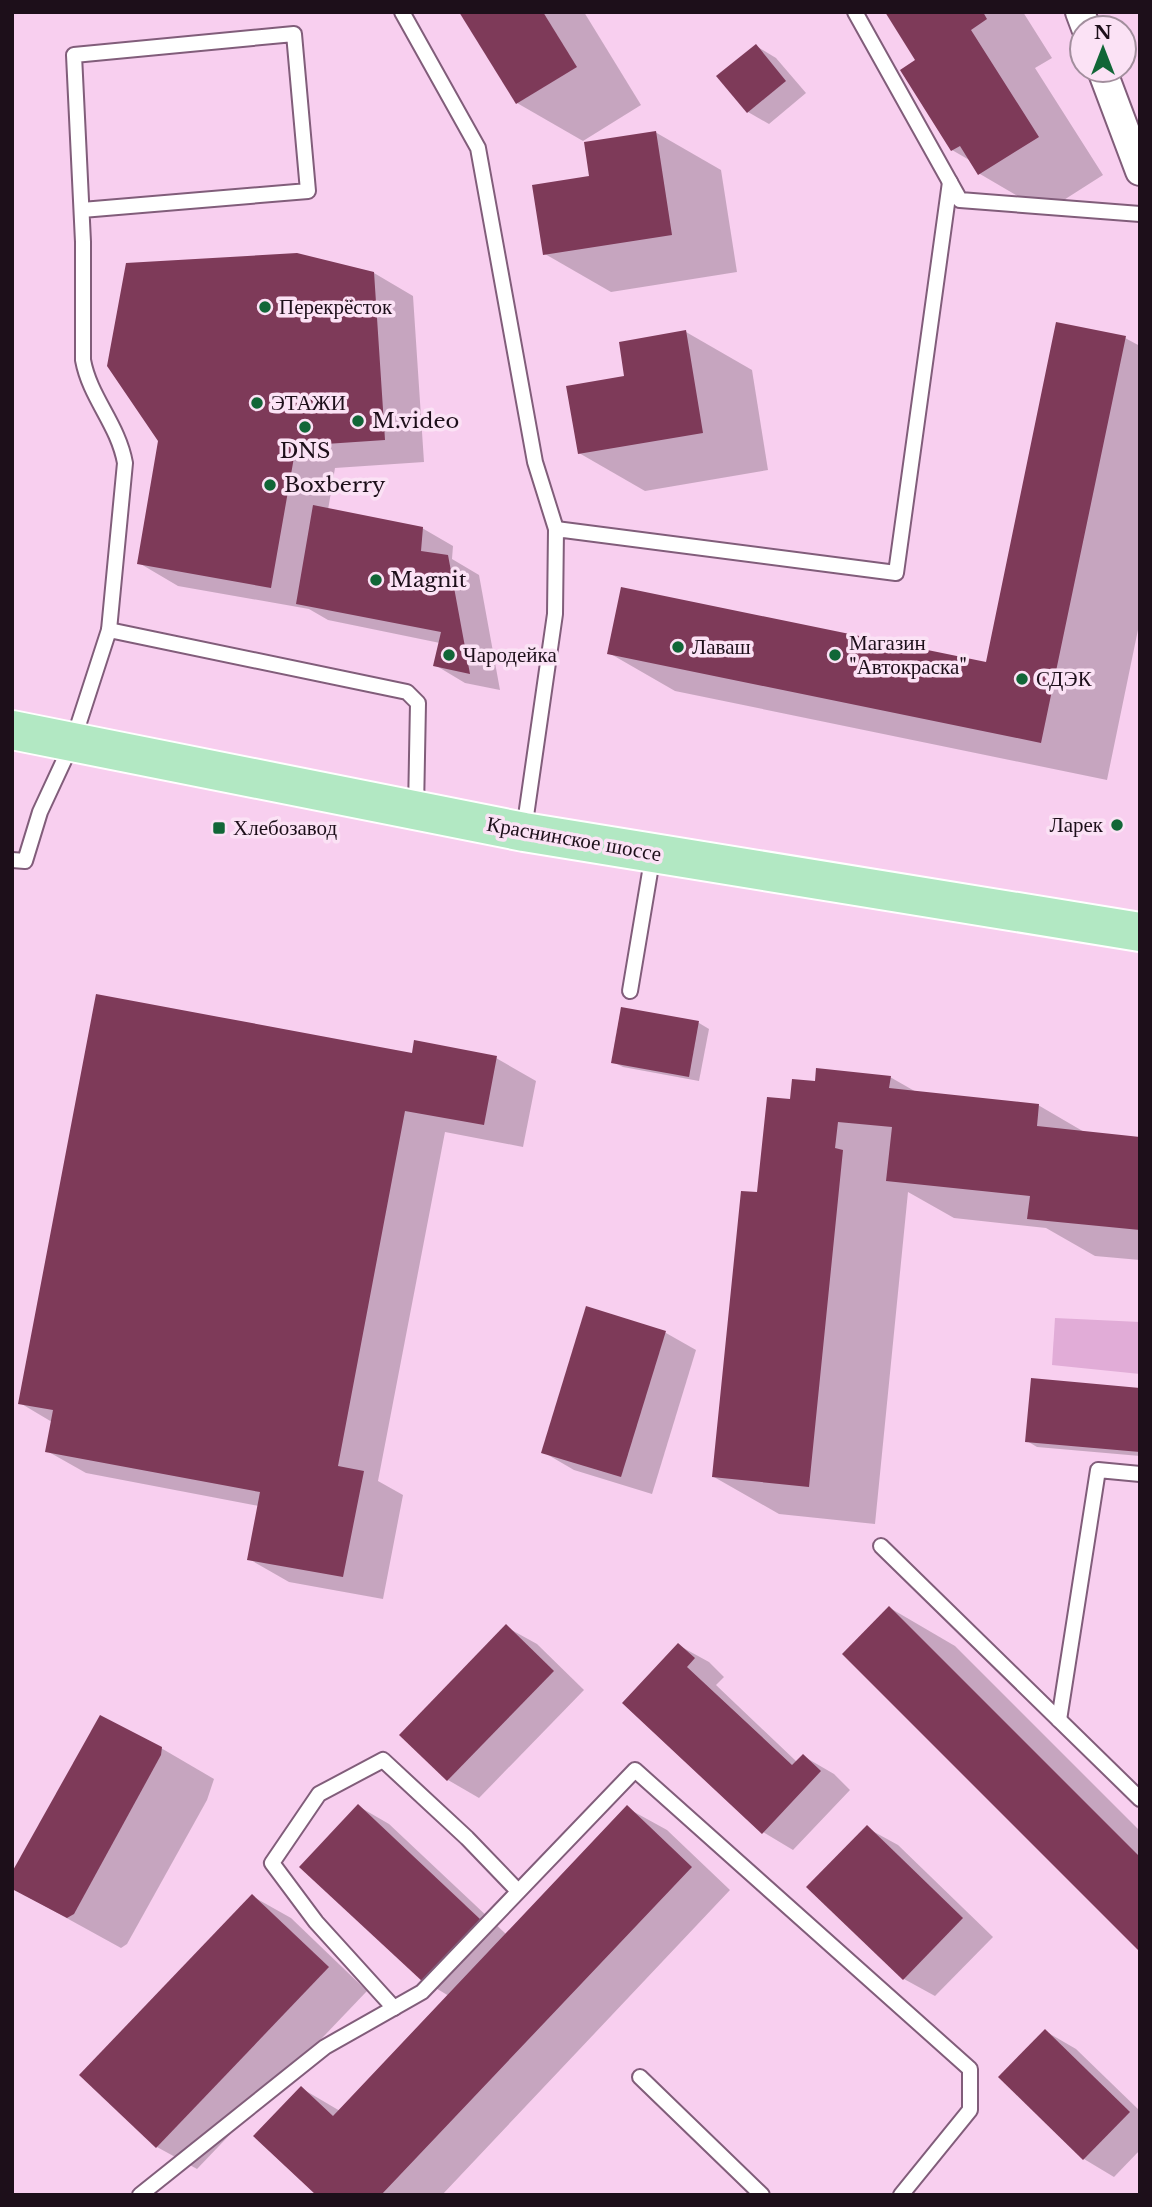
<svg xmlns="http://www.w3.org/2000/svg" width="1152" height="2207" font-family="'Libre Baskerville',serif">
	<style>
		.green { fill: #e1acd7 }
		.shadow { fill: #0003 }
		.building { fill: #7e3a59 }
		.lines { fill: none; stroke-linecap: round; stroke-linejoin: round }
		.service-casing { stroke: #815d7a; stroke-width: 18 }
		.minor-casing { stroke: #815d7a; stroke-width: 32 }
		.primary-casing { stroke: #fff; stroke-width: 42 }
		.service { stroke: #fff; stroke-width: 14 }
		.minor { stroke: #fff; stroke-width: 28 }
		.primary { stroke: #b2e8c3; stroke-width: 38 }
		.poi-dot { fill: #116637; stroke: #fbe2f5; stroke-width: 2.5 }
		.labels { text-anchor: middle; dominant-baseline: central; stroke-width: 7; stroke-linejoin: round; paint-order: stroke }
		.poi-label { font-size: 21px; fill: #1d0f1a; stroke: #fbe2f5; text-anchor: start }
		.street-label { font-size: 21px; fill: #1d0f1a; stroke: #fbe2f5 }
	</style>
	<rect width="100%" height="100%" fill="#f8cfef"/>
	<polygon class="green" points="1055,1318 1140,1322 1140,1374 1052,1365"/>
	<g class="shadow">
		<polygon points="461,12 584,12 641,105 583,141 517,103"/>
		<polygon points="887,12 1023,12 1052,58 1035,68 1103,175 1045,212 980,174 971,161 952,150 918,61"/>
		<polygon points="756,46 776,58 806,93 769,124 748,112"/>
		<polygon points="655,132 721,170 737,272 611,292 545,254 591,178"/>
		<polygon points="374,273 413,296 424,462 335,468 328,510 422,528 453,546 452,559 479,575 500,690 465,683 435,665 440,643 328,620 309,609 178,586 139,563"/>
		<polygon points="686,332 752,370 768,470 645,491 579,453 626,378"/>
		<polygon points="1125,338 1140,346 1140,620 1107,780 675,691 609,653 987,664"/>
		<polygon points="623,1009 699,1023 709,1029 699,1081 623,1067 613,1062"/>
		<polygon points="413,1055 496,1058 536,1081 523,1147 445,1132 378,1481 403,1495 383,1599 289,1582 249,1559 259,1506 86,1473 47,1451 52,1422 20,1403"/>
		<polygon points="890,1077 918,1093 1038,1105 1086,1133 1140,1138 1140,1260 1095,1256 1046,1228 954,1218 908,1192 875,1524 779,1514 714,1477 759,1194 791,1101 817,1083"/>
		<polygon points="587,1309 666,1333 696,1350 652,1494 574,1470 543,1452"/>
		<polygon points="1140,1389 1140,1456 1037,1447 1027,1441"/>
		<polygon points="890,1608 955,1646 1140,1831 1140,1950"/>
		<polygon points="506,1627 537,1644 584,1690 479,1798 448,1780"/>
		<polygon points="678,1645 709,1662 724,1677 716,1685 797,1762 803,1756 834,1774 850,1790 793,1850 763,1832 624,1702"/>
		<polygon points="161,1748 214,1779 207,1800 127,1944 121,1948 12,1888"/>
		<polygon points="358,1806 389,1824 507,1935 627,1808 667,1830 730,1890 442,2195 318,2195 301,2088 340,2111 449,1996 424,1981"/>
		<polygon points="867,1828 898,1845 993,1937 935,1996 904,1979"/>
		<polygon points="252,1896 291,1918 367,1991 197,2169 157,2147"/>
		<polygon points="1045,2031 1076,2049 1140,2111 1140,2150 1114,2177 1084,2159"/>
	</g>
	<g class="building">
		<polygon points="459,12 543,12 577,67 516,104"/>
		<polygon points="885,12 983,12 987,19 971,30 1039,137 978,175 960,146 951,151 900,70 915,60"/>
		<polygon points="756,44 786,81 747,113 716,76"/>
		<polygon points="656,131 672,235 543,255 532,185 589,176 584,142"/>
		<polygon points="297,253 374,272 385,440 296,446 271,588 137,564 158,441 107,366 126,263"/>
		<polygon points="1056,322 1126,336 1041,743 607,654 621,587 986,662"/>
		<polygon points="686,330 703,433 578,454 566,386 624,376 619,342"/>
		<polygon points="313,505 423,527 421,551 448,555 470,674 433,666 441,632 296,604"/>
		<polygon points="96,994 412,1053 414,1040 497,1056 484,1125 405,1111 338,1466 364,1471 343,1577 247,1560 260,1492 45,1452 53,1410 18,1404"/>
		<polygon points="621,1007 699,1021 689,1077 611,1063"/>
		<polygon points="816,1068 891,1076 889,1088 1039,1104 1037,1126 1140,1137 1140,1230 1027,1219 1030,1196 886,1181 892,1127 838,1122 835,1148 843,1150 809,1487 712,1477 741,1191 757,1192 767,1097 790,1099 792,1079 815,1081"/>
		<polygon points="586,1306 666,1331 621,1477 541,1453"/>
		<polygon points="1031,1378 1140,1388 1140,1452 1025,1442"/>
		<polygon points="889,1606 1140,1857 1140,1952 842,1654"/>
		<polygon points="506,1624 554,1671 447,1781 399,1735"/>
		<polygon points="678,1643 695,1658 687,1667 792,1765 803,1754 821,1771 762,1834 622,1703"/>
		<polygon points="100,1715 162,1747 161,1755 74,1914 67,1918 12,1889 12,1872"/>
		<polygon points="358,1804 481,1920 423,1982 299,1867"/>
		<polygon points="627,1805 692,1867 381,2195 316,2195 253,2136 301,2086 333,2116"/>
		<polygon points="867,1825 963,1918 903,1980 806,1887"/>
		<polygon points="252,1894 329,1967 156,2148 79,2075"/>
		<polygon points="1045,2029 1130,2112 1083,2160 998,2077"/>
	</g>
	<g class="lines">
		<g class="service-casing">
			<g id="service">
				<polyline points="402,12 478,148 535,462 556,529"/>
				<polyline points="855,12 960,200 1140,214"/>
				<path d="M82,210L308,191L294,34L74,55L83,242V360C90,398 118,424 125,463L109,630"/>
				<polyline points="524,830 555,614 556,529 896,573 950,182"/>
				<polyline points="12,860 25,861 40,812 73,741 109,630 407,692 418,703 416,810"/>
				<polyline points="630,991 653,854"/>
				<polyline points="881,1546 1140,1799"/>
				<polyline points="1059,1720 1098,1470 1140,1474"/>
				<polyline points="394,2008 316,1922 272,1863 319,1794 383,1760 467,1838 518,1891"/>
				<polyline points="640,2077 762,2195"/>
				<polyline points="140,2195 325,2047 422,1992 635,1770 970,2069 970,2110 901,2195"/>
			</g>
		</g>
		<g class="minor-casing">
			<g id="minor">
				<polyline points="1080,12 1086,28"/>
				<polyline points="1102,70 1140,171"/>
			</g>
		</g>
		<g class="primary-casing">
			<polyline id="primary" points="12,730 524,832 1140,932"/>
		</g>
		<use href="#service" class="service"/>
		<use href="#minor" class="minor"/>
		<use href="#primary" class="primary"/>
	</g>
	<g class="poi-dot">
		<circle cx="265" cy="307" r="7"/>
		<circle cx="257" cy="403" r="7"/>
		<circle cx="358" cy="421" r="7"/>
		<circle cx="305" cy="427" r="7"/>
		<circle cx="270" cy="485" r="7"/>
		<circle cx="376" cy="580" r="7"/>
		<circle cx="678" cy="647" r="7"/>
		<circle cx="449" cy="655" r="7"/>
		<circle cx="835" cy="655" r="7"/>
		<circle cx="1022" cy="679" r="7"/>
		<circle cx="1117" cy="825" r="7"/>
		<rect x="212" y="821" width="14" height="14" rx="3.5"/>
	</g>
	<g class="labels">
		<g class="poi-label">
			<text x="279" y="307">Перекрёсток</text>
			<text x="271" y="403">ЭТАЖИ</text>
			<text x="372" y="421">M.video</text>
			<text x="305" y="451" text-anchor="middle">DNS</text>
			<text x="284" y="485">Boxberry</text>
			<text x="390" y="580">Magnit</text>
			<text x="849" y="643">Магазин<tspan x="849" dy="24">"Автокраска"</tspan></text>
			<text x="692" y="647">Лаваш</text>
			<text x="463" y="655">Чародейка</text>
			<text x="1036" y="679">СДЭК</text>
			<text x="1103" y="825" text-anchor="end">Ларек</text>
			<text x="233" y="828">Хлебозавод</text>
		</g>
		<g class="street-label">
			<text transform="translate(574 839) rotate(10)">Краснинское шоссе</text>
		</g>
	</g>
	<rect width="1152" height="2207" fill="none" stroke="#1d0f1a" stroke-width="28"/>
	<g transform="translate(1103 49)"><circle r="33" fill="#fbe2f5" stroke="#a28e9d" stroke-width="2"/>
	<path d="M0-5L12 26L0 18L-12 26Z" fill="#116637"/>
	<text y="-10" font-size="19" font-weight="bold" text-anchor="middle" fill="#1d0f1a">N</text>
	</g>
</svg>
